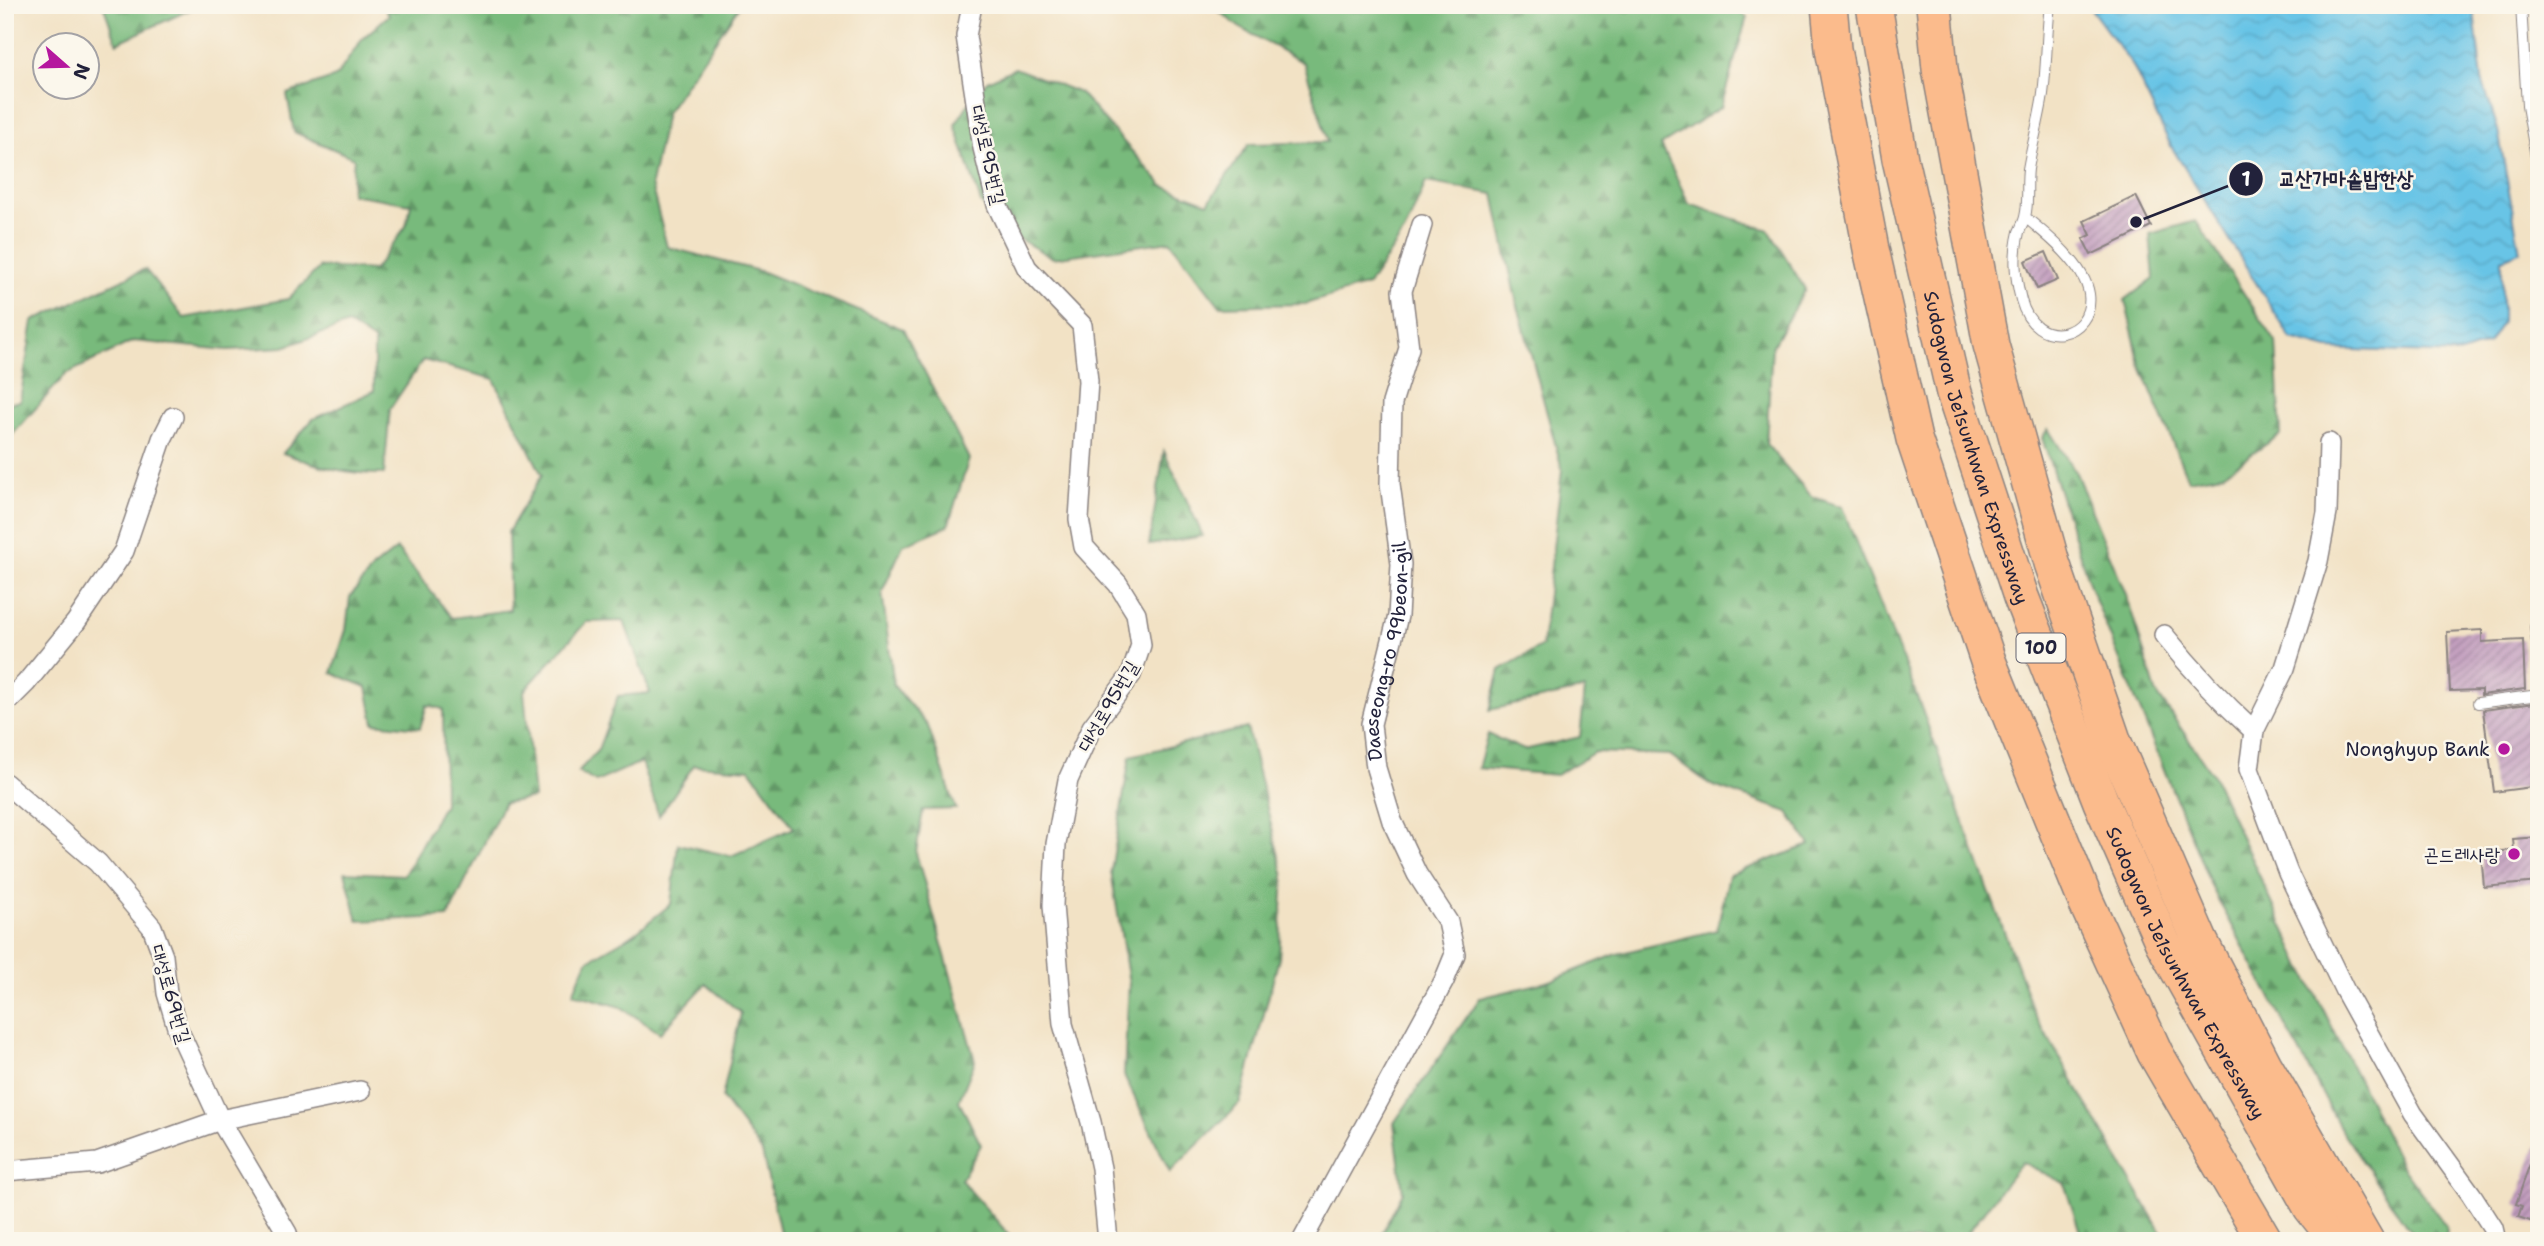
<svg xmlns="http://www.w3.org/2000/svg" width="2544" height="1246" font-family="'Shantell Sans','Poor Story',sans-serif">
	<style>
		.forest { fill: url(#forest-firs); stroke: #4d6e5b; stroke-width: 2 }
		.water { fill: url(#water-waves); stroke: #457390; stroke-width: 2 }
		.building { fill: url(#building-hatch) }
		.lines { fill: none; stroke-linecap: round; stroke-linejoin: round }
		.lane-casing { stroke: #8a8280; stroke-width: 12 }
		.street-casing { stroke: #8a8280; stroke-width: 22 }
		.highway-casing { stroke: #8a8280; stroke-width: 38 }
		.lane { stroke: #fff; stroke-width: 10 }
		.street { stroke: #fff; stroke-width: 19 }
		.highway { stroke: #fbbb8c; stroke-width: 35 }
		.poi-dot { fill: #b5179e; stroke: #fbf7ec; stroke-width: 2.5 }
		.labels { text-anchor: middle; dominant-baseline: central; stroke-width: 5; stroke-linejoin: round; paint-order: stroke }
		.shield { fill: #fbf7ec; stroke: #636270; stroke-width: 2 }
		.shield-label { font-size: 18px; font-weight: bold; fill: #22223b }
		.street-label { font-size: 19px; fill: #22223b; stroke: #fbf7ec }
		.poi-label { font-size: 19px; fill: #22223b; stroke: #fbf7ec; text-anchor: end }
		.leader { fill: none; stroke: #22223b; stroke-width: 2.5 }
		.callout-dot { fill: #22223b; stroke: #fbf7ec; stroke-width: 2.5 }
		.mark-label { font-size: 21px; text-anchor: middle; font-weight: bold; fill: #fff }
		.callout-label { font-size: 21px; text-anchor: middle; font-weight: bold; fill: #22223b; stroke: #fbf7ec; stroke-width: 5; stroke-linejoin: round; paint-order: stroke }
	</style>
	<defs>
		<pattern id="forest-firs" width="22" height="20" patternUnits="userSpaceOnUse" patternTransform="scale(1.75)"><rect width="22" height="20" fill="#78ba7b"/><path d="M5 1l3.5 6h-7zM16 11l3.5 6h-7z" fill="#629766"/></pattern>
		<pattern id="water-waves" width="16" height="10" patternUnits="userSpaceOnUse" patternTransform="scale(1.75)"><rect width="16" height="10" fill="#68c4e6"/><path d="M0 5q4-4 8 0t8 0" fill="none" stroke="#5aa8c6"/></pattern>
		<pattern id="building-hatch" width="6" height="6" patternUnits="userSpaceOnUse" patternTransform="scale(1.75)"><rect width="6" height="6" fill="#c29dbe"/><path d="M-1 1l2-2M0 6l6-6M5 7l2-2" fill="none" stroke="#9d809c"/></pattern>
	</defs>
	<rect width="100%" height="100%" fill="#fbf7ec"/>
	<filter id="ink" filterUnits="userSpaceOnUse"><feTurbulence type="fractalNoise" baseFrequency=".0143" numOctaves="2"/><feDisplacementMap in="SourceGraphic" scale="14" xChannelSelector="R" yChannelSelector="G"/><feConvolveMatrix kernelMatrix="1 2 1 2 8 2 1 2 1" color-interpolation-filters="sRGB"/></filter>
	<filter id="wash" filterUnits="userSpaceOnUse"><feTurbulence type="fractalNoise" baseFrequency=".00686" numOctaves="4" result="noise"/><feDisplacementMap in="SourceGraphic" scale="28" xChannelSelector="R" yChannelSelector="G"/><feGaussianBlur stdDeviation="1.57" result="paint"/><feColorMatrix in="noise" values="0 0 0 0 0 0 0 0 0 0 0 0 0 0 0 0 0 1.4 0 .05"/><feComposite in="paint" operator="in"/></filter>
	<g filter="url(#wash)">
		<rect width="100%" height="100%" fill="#f2e2c5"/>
		<g class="forest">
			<polygon points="103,5 200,5 117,43"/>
			<path d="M384,5H740L666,113L651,184L667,247L763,272L903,329L969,459L948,526L903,545L882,592L894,686L928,726L956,809L923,810L916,853L975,1061L959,1101L981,1145L961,1180L1010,1236L1011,1241H782L762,1152L722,1098L741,1013L706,984L660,1033L621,1007L573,993L587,961L635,933L671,904L678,844L731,856L794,828L750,769L694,765L659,816L641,762L596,782L578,772L598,750L618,696L650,693L624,621L586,622L524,691L534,798L504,803L448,917L358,921L345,872L404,875L444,804L443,709L427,705L420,728L374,723L367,687L332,673L346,630L350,597L373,568L397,549L452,618L510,610L508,532L542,475L494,379L423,360L390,409L384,474C345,474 320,467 283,453L313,419L374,391V341L348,324L284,347L228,350L133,341L66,374L5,443V404L20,401L33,321L145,269L184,318L288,299L320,267L374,270L406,226L411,204L351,194L354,158L294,132L287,94L336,77L362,39L389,15Z"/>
			<polygon points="1211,5 1729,5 1747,17 1721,107 1661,145 1689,204 1769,230 1805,289 1772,347 1766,444 1811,496 1842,507 1915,691 2035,1015 2166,1241 2083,1241 2064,1183 2022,1162 1966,1235 1965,1241 1378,1241 1403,1192 1394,1123 1480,998 1550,981 1617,954 1717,930 1729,875 1810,845 1788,812 1711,785 1670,755 1595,752 1556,775 1478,768 1488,734 1524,750 1580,737 1585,689 1490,710 1500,670 1542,646 1562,469 1514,291 1494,194 1426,182 1405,231 1368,285 1305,304 1220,306 1170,241 1053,258 1003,230 981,203 955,125 967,106 987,81 1015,68 1080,93 1163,186 1208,203 1249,144 1328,142 1304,63 1239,27"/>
			<polygon points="2196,221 2276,342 2281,434 2223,474 2188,480 2140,364 2125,300 2154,278 2150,234"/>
			<polygon points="2048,429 2076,473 2127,597 2156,692 2212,774 2300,963 2401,1165 2446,1226 2446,1241 2417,1241 2342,1131 2212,888 2091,589 2042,438"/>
			<polygon points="1164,451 1203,536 1149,545"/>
			<polygon points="1247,728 1284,876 1279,958 1240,1103 1170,1172 1124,1075 1129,983 1111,871 1130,756"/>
		</g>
		<polygon class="water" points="2088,5 2473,5 2482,79 2498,130 2520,252 2502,259 2502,322 2488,344 2458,354 2328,349 2291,339 2171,146 2133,66"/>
		<g id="blocks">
			<g class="building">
				<polygon points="2136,196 2151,226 2091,255 2083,239 2091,235 2084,221"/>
				<polygon points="2046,252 2058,280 2037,289 2025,261"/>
				<polygon points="2482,630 2482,642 2523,640 2525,689 2481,695 2481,690 2450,691 2447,632"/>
				<polygon points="2535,703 2539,736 2539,786 2494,792 2483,710"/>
				<polygon points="2539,837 2539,882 2484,887 2481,853 2514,850 2513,839"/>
				<polygon points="2536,1146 2539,1147 2539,1224 2518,1217 2522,1206 2516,1204"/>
			</g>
		</g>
	</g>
	<g filter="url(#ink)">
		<use href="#blocks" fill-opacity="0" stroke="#8a8280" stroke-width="2"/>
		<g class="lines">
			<g class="lane-casing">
				<g id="lane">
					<polyline points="2521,5 2527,106 2539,174"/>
					<path d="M2025,217C2046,234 2085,265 2089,294C2095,337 2035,353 2021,300C2015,276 2013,257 2019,232C2021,227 2024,222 2025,217C2029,202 2026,185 2028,169C2032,146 2038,124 2042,101C2047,70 2046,37 2050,5"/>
					<polyline points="2539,627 2535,627 2539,659"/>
					<polyline points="2478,703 2539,695"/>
				</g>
			</g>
			<g class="street-casing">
				<g id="street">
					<polyline points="972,5 966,36 983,148 997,205 1027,268 1082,325 1088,381 1079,519 1084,547 1118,584 1136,613 1141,645 1131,675 1092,727 1068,780 1056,844 1053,905 1063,1024 1091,1122 1101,1168 1108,1241"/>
					<polyline points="2329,443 2327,513 2318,561 2285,668 2254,731 2249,769 2288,873 2345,991 2413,1114 2471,1194 2493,1228 2496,1241"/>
					<path d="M2164,635C2192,670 2221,701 2254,731"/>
					<polyline points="5,704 26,683 76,622 124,551 162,439 173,417"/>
					<polyline points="5,783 98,863 152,927 163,956 167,993 177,1027 220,1120 287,1233 289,1241"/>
					<polyline points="5,1171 97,1163 220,1120 360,1091"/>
					<path id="s1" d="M1302,1241L1444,981L1455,954L1448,922L1417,874L1392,821L1376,768L1371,724L1398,616L1401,564L1390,484L1392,403L1409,348L1402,291L1422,225"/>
				</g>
			</g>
			<g class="highway-casing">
				<g id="highway">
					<polyline points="1829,5 1833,49 1871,249 1914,439 1988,661 2086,902 2155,1053 2265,1241"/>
					<path id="s2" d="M1874,5L1900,159L1954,393L2021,597L2101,802L2163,943L2311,1207L2338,1241"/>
					<polyline points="1934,5 1940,69 1991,345 2052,563 2114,743 2200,941 2264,1065 2366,1241"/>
				</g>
			</g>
			<use href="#lane" class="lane"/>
			<use href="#street" class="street"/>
			<use href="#highway" class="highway"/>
		</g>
	</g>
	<g class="poi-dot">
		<circle cx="2504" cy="749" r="7"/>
		<circle cx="2514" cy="854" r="7"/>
	</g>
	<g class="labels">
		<rect class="shield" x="2016.5" y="633.5" width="49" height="29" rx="5"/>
		<g class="shield-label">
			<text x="2041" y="648">100</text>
		</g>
		<g class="street-label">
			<text transform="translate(988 155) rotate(77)">대성로95번길</text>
			<text stroke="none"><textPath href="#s2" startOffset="455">Sudogwon Je1sunhwan Expressway</textPath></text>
			<text stroke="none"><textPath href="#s1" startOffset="648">Daeseong-ro 99beon-gil</textPath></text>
			<text transform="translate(1108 706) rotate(-60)">대성로95번길</text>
			<text stroke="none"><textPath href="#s2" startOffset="1022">Sudogwon Je1sunhwan Expressway</textPath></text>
			<text transform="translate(171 994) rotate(74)">대성로69번길</text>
		</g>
		<g class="poi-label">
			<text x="2490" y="749">Nonghyup Bank</text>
			<text x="2500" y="854">곤드레사랑</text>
		</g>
	</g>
	<path class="leader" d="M2136 222L2246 179"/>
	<g class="callout-dot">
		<circle cx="2136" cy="222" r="7"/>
		<circle cx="2246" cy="179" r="18"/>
	</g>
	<g class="mark-label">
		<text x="2246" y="186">1</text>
	</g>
	<g class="callout-label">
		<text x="2346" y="186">교산가마솥밥한상</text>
	</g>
	<rect width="2544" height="1246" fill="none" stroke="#fbf7ec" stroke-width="28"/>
	<g transform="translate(66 66) rotate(110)"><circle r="33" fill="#fbf7ec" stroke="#a4a2a5" stroke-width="2"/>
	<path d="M0-5L12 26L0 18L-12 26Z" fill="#b5179e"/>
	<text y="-10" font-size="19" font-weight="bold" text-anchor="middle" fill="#22223b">N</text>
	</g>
</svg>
